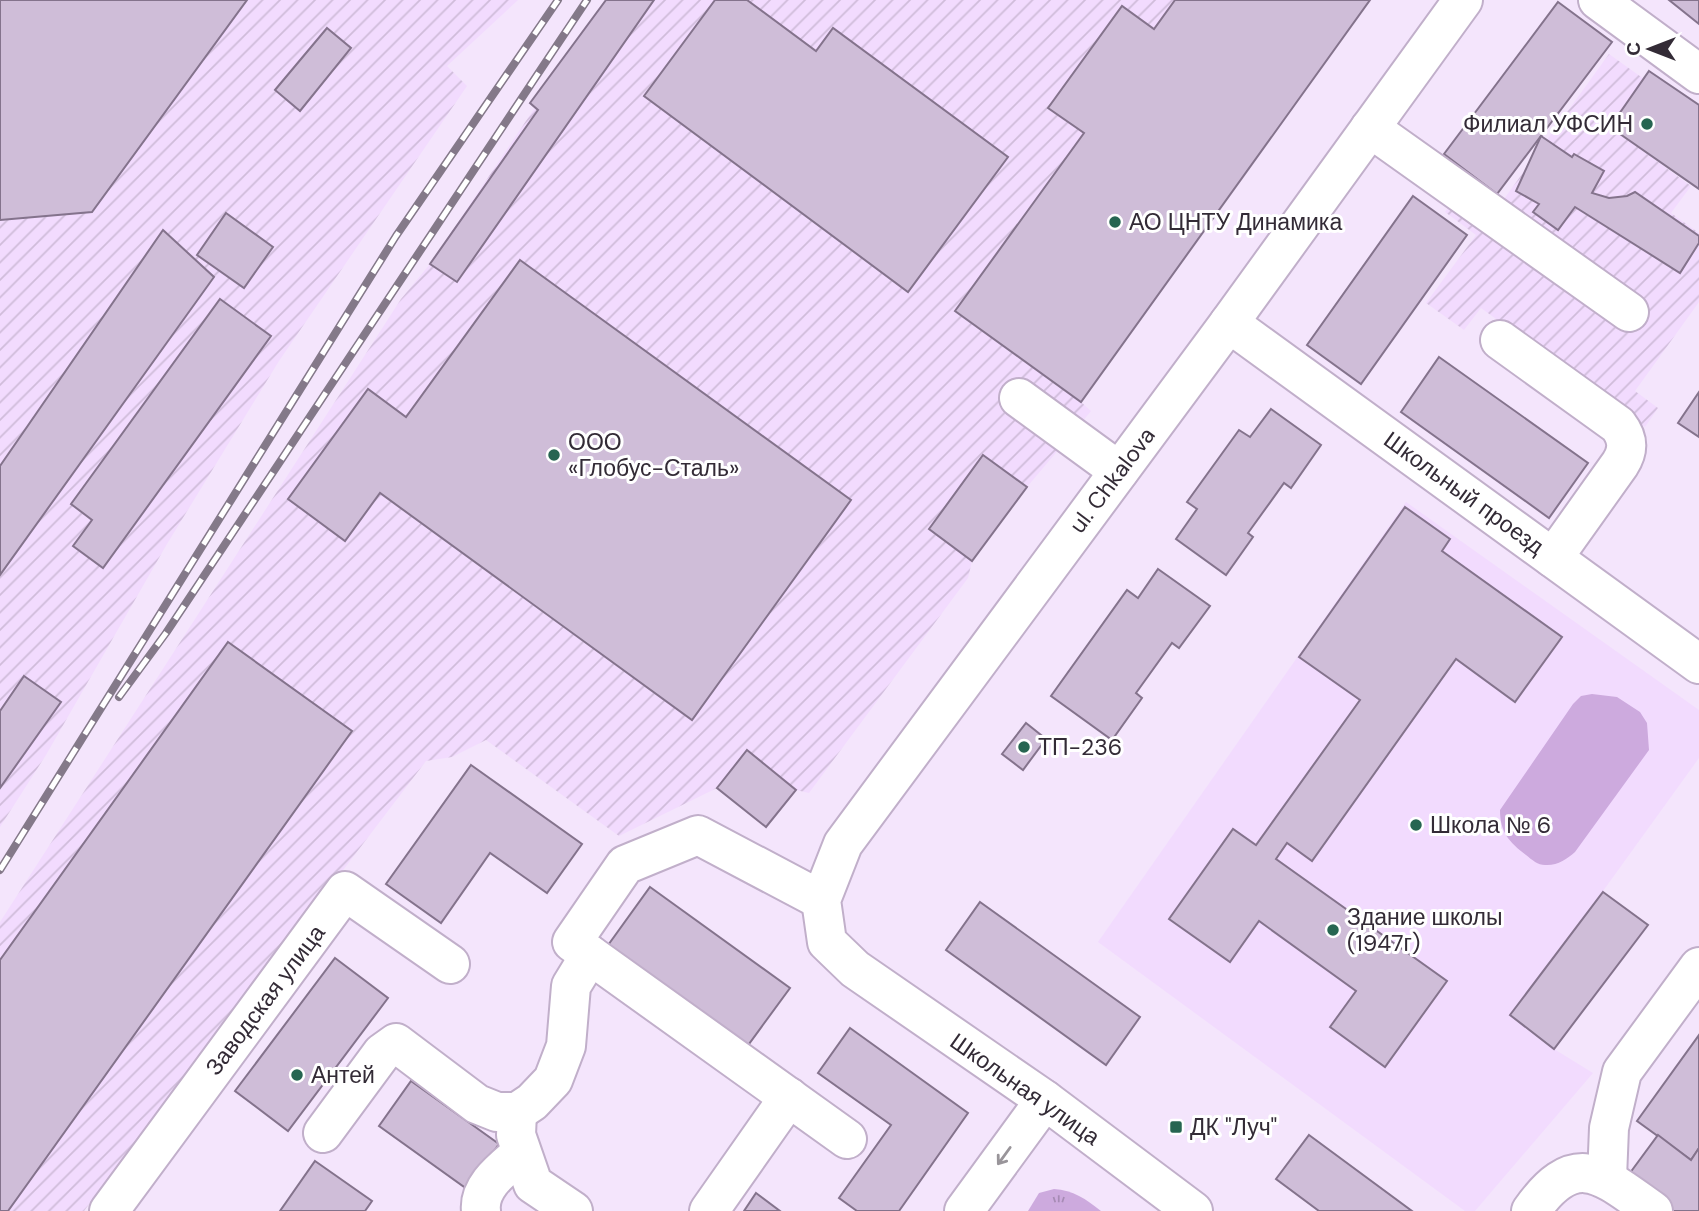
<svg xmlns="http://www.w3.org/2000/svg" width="1699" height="1211" font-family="'DM Sans',sans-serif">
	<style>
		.built { fill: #f2dbfe }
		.industrial { fill: url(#industrial-furrows) }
		.grass { fill: url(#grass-tufts) }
		.pitch { fill: #cdaade }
		.building { fill: #cfbdd8; stroke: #84738c; stroke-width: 2 }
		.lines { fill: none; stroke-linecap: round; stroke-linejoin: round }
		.minor-casing { stroke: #c1afca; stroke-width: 42 }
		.minor { stroke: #fff; stroke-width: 38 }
		.rail-casing { stroke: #847989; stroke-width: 8 }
		.rail { stroke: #fff; stroke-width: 5; stroke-dasharray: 16; stroke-linecap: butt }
		.oneway { stroke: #99959a }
		.poi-dot { fill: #266551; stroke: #fff; stroke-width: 2.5 }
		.labels { text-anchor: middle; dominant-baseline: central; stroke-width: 6; stroke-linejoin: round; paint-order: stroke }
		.poi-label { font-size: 23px; fill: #332b36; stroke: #fff; text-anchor: start }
		.street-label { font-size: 23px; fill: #332b36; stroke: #fff }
	</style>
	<defs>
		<pattern id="industrial-furrows" width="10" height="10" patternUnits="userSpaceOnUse" patternTransform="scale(1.75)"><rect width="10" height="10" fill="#f2dbfe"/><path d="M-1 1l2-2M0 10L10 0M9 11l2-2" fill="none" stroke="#d0bcda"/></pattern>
		<pattern id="grass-tufts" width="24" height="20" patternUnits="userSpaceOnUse" patternTransform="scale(1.75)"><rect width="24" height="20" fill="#cdaade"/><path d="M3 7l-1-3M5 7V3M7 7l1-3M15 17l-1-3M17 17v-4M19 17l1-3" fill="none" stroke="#a78bb5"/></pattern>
	</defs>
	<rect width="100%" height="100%" fill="#f4e5fc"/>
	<polygon class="built" points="1406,502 1699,710 1699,758 1603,891 1648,925 1554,1049 1593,1073 1475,1211 1465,1211 1098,942"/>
	<g class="industrial">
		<polygon points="0,0 518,0 447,66 467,86 279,361 167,544 46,755 0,827"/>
		<polygon points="607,0 1370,0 1081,402 1091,411 1070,436 1027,487 983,455 929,529 972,561 968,578 809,793 796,790 766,827 717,788 619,836 486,740 452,757 426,761 84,1211 0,1211 0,922 401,299 430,264"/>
		<polygon points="1609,54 1644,79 1610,127 1691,186 1671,213 1699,233 1699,302 1635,391 1658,408 1645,427 1481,308 1464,330 1426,303 1476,235 1445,212 1471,176 1504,199"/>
	</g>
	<path class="grass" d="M1054,1189C1073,1190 1086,1199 1101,1211H1028L1039,1193Z"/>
	<path class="pitch" d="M1592,694L1617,697L1640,712L1647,723L1649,750L1575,852C1567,859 1557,866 1545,865C1538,865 1532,860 1526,855C1509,842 1500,832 1500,810L1573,704L1581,696Z"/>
	<g class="building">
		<polygon points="0,0 247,0 92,212 0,220"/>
		<polygon points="606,0 654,0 457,282 430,264 538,110 530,103"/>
		<polygon points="715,0 747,0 816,51 833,28 1008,157 908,292 644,96"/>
		<polygon points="1175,0 1370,0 1081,402 955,311 1084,133 1048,108 1122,6 1154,29"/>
		<polygon points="1669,0 1699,0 1699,24"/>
		<polygon points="1558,2 1612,42 1497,194 1444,154"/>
		<polygon points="327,28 351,48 300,111 275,90"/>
		<polygon points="1649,71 1699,105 1699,189 1610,127"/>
		<polygon points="1541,136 1572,157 1574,154 1604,171 1592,193 1609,198 1627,196 1635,192 1699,236 1699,243 1680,273 1575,207 1558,230 1533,212 1539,204 1516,191"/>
		<polygon points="1413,196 1467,235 1361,384 1307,345"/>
		<polygon points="226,213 273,247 244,288 197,255"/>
		<polygon points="163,230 214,277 0,575 0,466"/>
		<polygon points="520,260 851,500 692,720 380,493 345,541 288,499 368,389 406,417"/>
		<polygon points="220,299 271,336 103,568 73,546 92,520 71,504"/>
		<polygon points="1439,357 1588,463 1549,518 1401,412"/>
		<polygon points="1699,392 1699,437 1678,423"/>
		<polygon points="1271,409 1321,445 1291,488 1284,483 1248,533 1253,537 1226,575 1176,539 1197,509 1187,502 1239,430 1250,437"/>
		<polygon points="983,455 1027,487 972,561 929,529"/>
		<polygon points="1405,507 1450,539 1442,551 1562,637 1515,702 1456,659 1312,861 1287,843 1276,859 1447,981 1385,1067 1330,1027 1356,991 1259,921 1230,962 1169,919 1233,829 1256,845 1360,700 1299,657"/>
		<polygon points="1158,569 1210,606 1179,648 1172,643 1136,693 1142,698 1112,740 1051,696 1127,590 1138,598"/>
		<polygon points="228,642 352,731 8,1211 0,1211 0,960"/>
		<polygon points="24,676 61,702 0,788 0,711"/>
		<polygon points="1026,723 1046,739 1023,770 1002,754"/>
		<polygon points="747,750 796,790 766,827 717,788"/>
		<polygon points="471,765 582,844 547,893 490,853 441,923 386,884"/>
		<polygon points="650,887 790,988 746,1048 606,948"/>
		<polygon points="1603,892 1648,925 1554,1049 1510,1015"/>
		<polygon points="980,902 1140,1017 1106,1065 946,950"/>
		<polygon points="335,958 388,998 288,1131 235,1091"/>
		<polygon points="850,1028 968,1113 899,1211 857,1211 839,1198 891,1125 818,1073"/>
		<polygon points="1699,1035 1699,1148 1691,1160 1637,1121"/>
		<polygon points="411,1081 499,1144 467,1189 379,1126"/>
		<polygon points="1309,1135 1412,1211 1319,1211 1276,1179"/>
		<polygon points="1658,1135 1691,1160 1699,1148 1699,1211 1672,1211 1627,1177"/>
		<polygon points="315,1161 372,1201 365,1211 280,1211"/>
		<polygon points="756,1193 780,1211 744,1211"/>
	</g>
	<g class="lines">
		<g class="minor-casing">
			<g id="minor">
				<polyline points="1598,0 1699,74"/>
				<polyline points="1370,128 1629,312"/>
				<polyline points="1229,323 1699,664"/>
				<path d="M1500,340L1618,425C1628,438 1629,450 1620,464L1553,558"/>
				<polyline points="1019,398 1119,471"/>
				<polyline points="821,900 698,835 625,865 572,942 847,1139"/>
				<polyline points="517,1112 516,1135 533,1184 573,1211"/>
				<polyline points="323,1133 382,1053 396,1043 477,1104 497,1112 517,1112 532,1102 553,1080 566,1046 571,986 590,955"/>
				<polyline points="1607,1178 1609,1128 1622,1072 1699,967"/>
				<polyline points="109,1211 345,891 450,964"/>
				<path d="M481,1211C478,1186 504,1168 521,1153"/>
				<polyline points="709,1211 789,1097"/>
				<polyline points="964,1211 1045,1100"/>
				<polyline points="1193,1211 1045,1100 855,969 827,942 821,900 843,844 1229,323 1463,0"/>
				<path d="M1531,1211C1576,1147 1603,1176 1653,1211"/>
			</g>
		</g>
		<use href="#minor" class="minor"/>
		<g class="rail-casing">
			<g id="rail">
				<polyline points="119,697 166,633 587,0"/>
				<polyline points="0,870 396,236 558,0"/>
			</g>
		</g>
		<use href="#rail" class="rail"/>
	</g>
	<defs><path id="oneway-shaft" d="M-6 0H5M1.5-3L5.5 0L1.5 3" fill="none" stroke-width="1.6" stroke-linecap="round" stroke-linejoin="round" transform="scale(1.75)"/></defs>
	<use class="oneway" href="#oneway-shaft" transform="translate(1004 1156) rotate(126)"/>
	<g class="poi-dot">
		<circle cx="1647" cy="124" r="7"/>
		<circle cx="1115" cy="222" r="7"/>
		<circle cx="554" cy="455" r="7"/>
		<circle cx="1024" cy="747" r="7"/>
		<circle cx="1416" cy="825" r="7"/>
		<circle cx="1333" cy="930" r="7"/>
		<circle cx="297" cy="1075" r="7"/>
		<rect x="1169" y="1120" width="14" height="14" rx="3.5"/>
	</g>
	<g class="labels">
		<g class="poi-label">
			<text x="1633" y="124" text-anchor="end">Филиал УФСИН</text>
			<text x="1129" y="222">АО ЦНТУ Динамика</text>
			<text x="568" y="442">ООО<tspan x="568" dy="26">«Глобус-Сталь»</tspan></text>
			<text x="1038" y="747">ТП-236</text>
			<text x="1430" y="825">Школа № 6</text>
			<text x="1347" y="917">Здание школы<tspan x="1347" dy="26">(1947г)</tspan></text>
			<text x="311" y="1075">Антей</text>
			<text x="1190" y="1127">ДК "Луч"</text>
		</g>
		<g class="street-label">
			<text transform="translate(1112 480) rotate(-53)">ul. Chkalova</text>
			<text transform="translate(1464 493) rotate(36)">Школьный проезд</text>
			<text transform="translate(265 1000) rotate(-53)">Заводская улица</text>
			<text transform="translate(1025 1089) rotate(35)">Школьная улица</text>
		</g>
	</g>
	<g transform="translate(1650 49) rotate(270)" stroke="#ffffff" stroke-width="5" paint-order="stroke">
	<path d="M0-5L12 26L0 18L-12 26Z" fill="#332b36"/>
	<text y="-10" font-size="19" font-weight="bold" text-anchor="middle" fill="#332b36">С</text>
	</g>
</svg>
